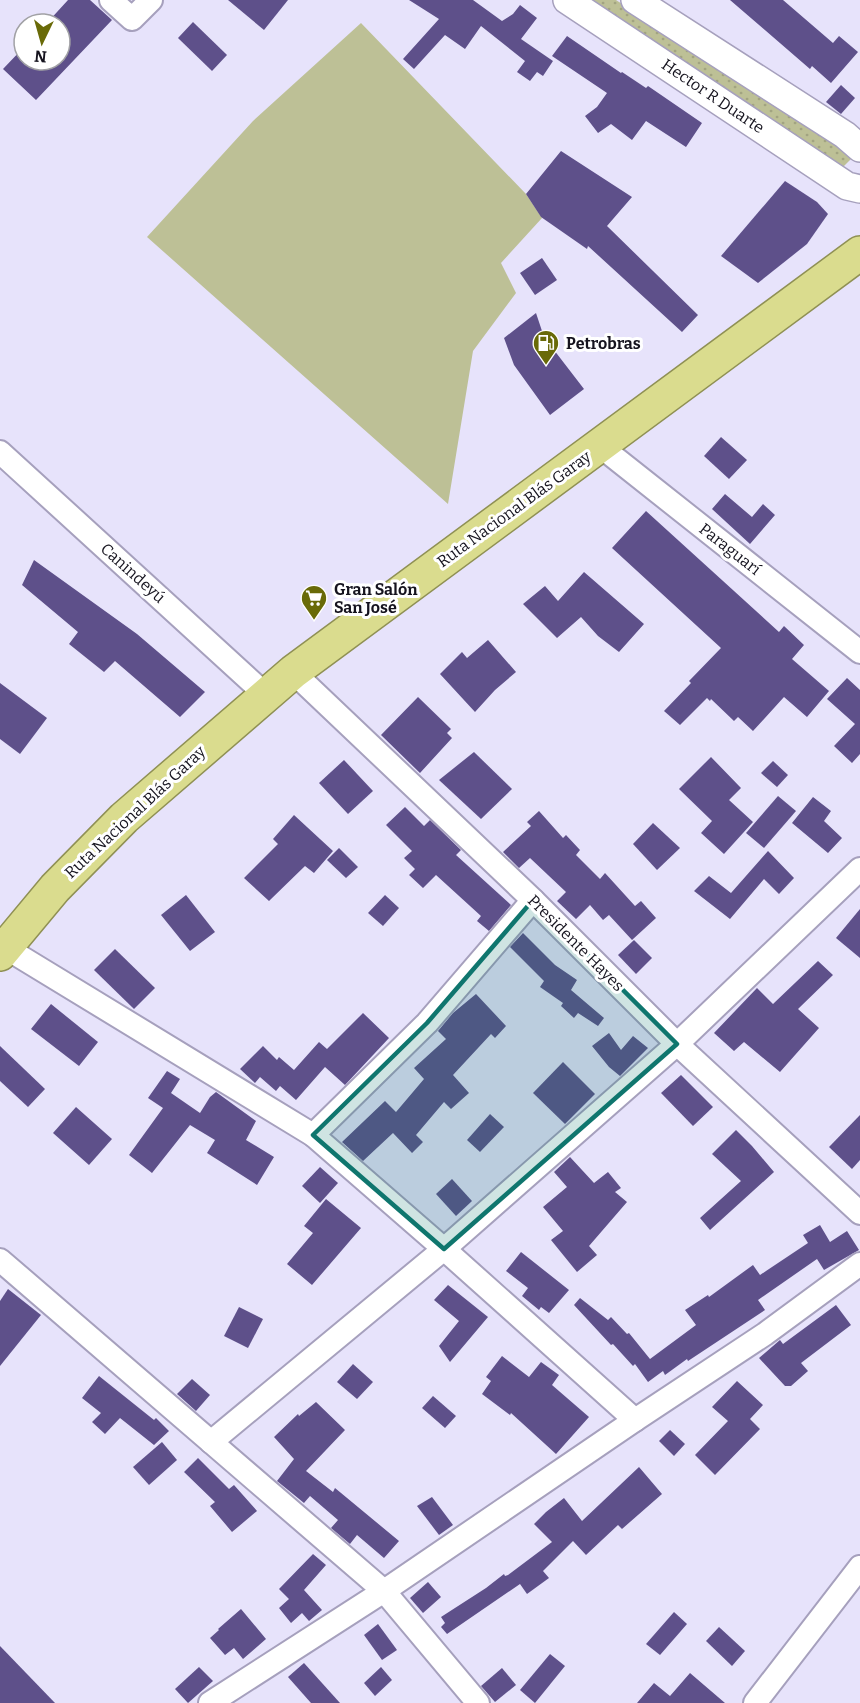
<svg xmlns="http://www.w3.org/2000/svg" width="860" height="1703" font-family="Bitter,serif">
	<style>
		.green { fill: #bdc096 }
		.park { fill: url(#park-dots) }
		.building { fill: #5e508a }
		.lines { fill: none; stroke-linecap: round; stroke-linejoin: round }
		.minor-casing { stroke: #a6a0bd; stroke-width: 26 }
		.tertiary-casing { stroke: #a6a0bd; stroke-width: 30 }
		.trunk-casing { stroke: #8f9054; stroke-width: 36 }
		.minor { stroke: #fff; stroke-width: 22 }
		.tertiary { stroke: #fff; stroke-width: 27 }
		.trunk { stroke: #dadc8e; stroke-width: 33 }
		.marked { fill: #0f766e; fill-opacity: 0.2; stroke: #0f766e; stroke-width: 4.5; stroke-linejoin: round }
		.labels { text-anchor: middle; dominant-baseline: central; stroke-width: 6; stroke-linejoin: round; paint-order: stroke }
		.street-label { font-size: 16px; fill: #15131e; stroke: #fff }
		.poi-label { font-size: 16px; font-weight: bold; fill: #15131e; stroke: #fff; text-anchor: start }
	</style>
	<defs>
		<pattern id="park-dots" width="8" height="8" patternUnits="userSpaceOnUse" patternTransform="scale(1.5)"><rect width="8" height="8" fill="#bdc096"/><path d="M2 2h.1M6 6h.1" fill="none" stroke="#a2a481" stroke-width="1.8" stroke-linecap="round"/></pattern>
	</defs>
	<rect width="100%" height="100%" fill="#e7e3fb"/>
	<polygon class="green" points="361,23 526,194 542,218 501,263 516,293 473,351 448,504 147,237 253,121"/>
	<polygon class="park" points="581,0 616,0 854,156 839,171"/>
	<g class="building">
		<polygon points="68,0 90,0 112,20 36,100 3,69 24,47 24,60 60,60 60,24 46,24"/>
		<polygon points="228,0 288,0 264,30"/>
		<polygon points="409,0 473,0 502,21 513,14 520,5 537,18 521,39 553,61 543,76 537,72 530,81 517,72 525,61 481,26 465,49 445,35 414,69 403,59 439,19"/>
		<polygon points="730,0 783,0 833,43 839,36 858,52 831,83 812,66 810,69"/>
		<polygon points="193,22 227,55 212,71 178,38"/>
		<polygon points="567,36 621,73 622,72 646,88 648,86 702,123 686,147 646,121 632,140 611,124 598,133 585,116 597,107 607,93 552,56"/>
		<polygon points="841,85 855,98 841,114 826,102"/>
		<polygon points="561,151 632,197 607,226 698,315 682,332 588,246 587,249 541,217 526,194"/>
		<polygon points="785,181 817,202 828,214 807,244 758,283 721,256"/>
		<polygon points="542,258 557,280 535,295 520,273"/>
		<polygon points="536,313 544,337 584,389 550,415 514,365 504,338"/>
		<polygon points="721,437 747,460 729,479 704,456"/>
		<polygon points="725,494 752,517 763,504 775,515 750,544 712,509"/>
		<polygon points="646,511 779,632 784,626 804,645 792,659 829,691 807,717 784,697 753,731 738,717 734,721 711,699 710,701 707,698 680,725 664,711 691,683 689,681 721,648 612,548"/>
		<polygon points="34,560 137,634 205,692 180,717 115,661 104,672 69,644 78,632 22,585"/>
		<polygon points="584,572 644,624 619,652 598,636 581,617 557,638 523,604 545,586 558,601"/>
		<polygon points="488,640 516,672 495,690 475,712 440,674 462,652 467,658"/>
		<polygon points="847,678 860,690 860,754 852,763 834,746 855,724 827,699"/>
		<polygon points="0,683 47,718 20,754 0,739"/>
		<polygon points="418,697 451,729 447,733 452,738 420,773 381,735"/>
		<polygon points="474,752 512,789 481,819 439,780"/>
		<polygon points="711,757 741,788 729,800 753,822 724,854 701,833 712,821 679,789"/>
		<polygon points="344,760 373,791 348,814 319,783"/>
		<polygon points="773,761 788,775 777,787 761,773"/>
		<polygon points="778,796 796,811 764,848 746,833"/>
		<polygon points="813,797 831,811 824,821 842,838 828,853 792,823"/>
		<polygon points="405,807 424,826 430,820 461,850 456,855 511,905 489,931 477,921 481,916 436,875 423,888 409,875 415,869 404,858 412,851 386,825"/>
		<polygon points="539,811 563,838 566,835 580,850 576,855 600,879 605,873 635,906 641,901 656,918 632,940 609,915 603,920 590,905 576,919 557,901 566,892 530,858 519,868 503,852 531,826 527,822"/>
		<polygon points="294,815 333,851 314,873 305,866 269,901 244,878 278,844 273,839"/>
		<polygon points="653,823 680,848 657,870 633,844"/>
		<polygon points="339,848 358,867 346,878 327,860"/>
		<polygon points="768,851 794,878 779,894 764,879 730,919 694,891 709,876 731,893"/>
		<polygon points="186,895 215,932 190,951 161,915"/>
		<polygon points="385,895 399,908 383,926 368,913"/>
		<polygon points="860,909 860,958 836,938"/>
		<polygon points="523,933 555,965 577,980 571,990 604,1018 598,1026 578,1013 574,1018 561,1006 563,1003 540,987 544,981 510,947"/>
		<polygon points="634,940 652,958 636,974 618,955"/>
		<polygon points="115,949 155,988 134,1009 94,970"/>
		<polygon points="818,961 833,975 798,1009 819,1028 780,1072 744,1042 734,1051 714,1033 757,988 773,1004"/>
		<polygon points="476,994 506,1026 495,1038 491,1034 453,1075 469,1093 451,1109 444,1102 416,1135 423,1142 412,1153 393,1133 363,1161 342,1142 385,1101 396,1112 424,1079 414,1068 446,1039 438,1031 453,1013"/>
		<polygon points="51,1004 98,1042 79,1066 31,1029"/>
		<polygon points="363,1013 389,1038 345,1085 325,1067 296,1100 280,1086 276,1091 260,1077 255,1083 240,1069 263,1046 277,1060 279,1057 294,1070 319,1042 327,1049"/>
		<polygon points="609,1033 621,1050 633,1036 648,1048 620,1076 609,1067 592,1046"/>
		<polygon points="0,1046 45,1089 28,1107 0,1081"/>
		<polygon points="563,1062 595,1094 565,1124 533,1093"/>
		<polygon points="167,1071 180,1079 171,1093 200,1113 210,1097 216,1092 256,1121 246,1140 274,1157 257,1185 207,1153 215,1140 190,1125 152,1173 129,1155 163,1108 148,1098"/>
		<polygon points="681,1075 713,1107 693,1126 661,1093"/>
		<polygon points="76,1107 112,1139 89,1165 53,1133"/>
		<polygon points="490,1114 504,1127 480,1152 467,1140"/>
		<polygon points="860,1115 860,1160 852,1169 829,1147"/>
		<polygon points="736,1130 752,1146 774,1172 710,1230 700,1218 741,1181 712,1154"/>
		<polygon points="570,1157 594,1183 608,1172 621,1188 615,1192 627,1202 589,1246 597,1255 577,1272 551,1240 563,1231 543,1207 567,1187 554,1172"/>
		<polygon points="320,1167 338,1183 320,1203 302,1186"/>
		<polygon points="452,1179 472,1201 456,1216 436,1194"/>
		<polygon points="326,1199 361,1228 312,1285 287,1264 313,1233 304,1226"/>
		<polygon points="820,1225 830,1242 847,1231 859,1250 824,1270 817,1259 758,1300 765,1310 688,1361 687,1359 665,1375 663,1371 648,1382 635,1364 633,1366 613,1344 611,1345 574,1305 580,1298 608,1320 611,1317 627,1334 629,1333 650,1359 696,1325 685,1310 708,1295 709,1297 753,1265 760,1275 808,1243 803,1235"/>
		<polygon points="521,1252 569,1290 549,1313 541,1307 539,1310 522,1296 528,1288 506,1271"/>
		<polygon points="448,1285 488,1317 450,1362 439,1346 459,1321 434,1300"/>
		<polygon points="8,1289 41,1315 0,1366 0,1301"/>
		<polygon points="836,1305 851,1325 801,1363 808,1371 791,1386 785,1386 759,1358 780,1340 783,1344"/>
		<polygon points="239,1307 263,1319 248,1348 224,1336"/>
		<polygon points="502,1356 529,1377 541,1362 559,1375 552,1385 589,1417 556,1454 511,1413 510,1415 482,1394 491,1381 486,1377"/>
		<polygon points="353,1364 373,1382 357,1399 337,1382"/>
		<polygon points="99,1376 154,1420 156,1418 169,1431 154,1445 120,1418 105,1434 92,1422 101,1413 82,1398"/>
		<polygon points="192,1379 210,1395 196,1411 177,1394"/>
		<polygon points="737,1381 763,1405 750,1419 760,1429 715,1475 695,1455 728,1421 712,1407"/>
		<polygon points="433,1396 456,1416 445,1428 422,1408"/>
		<polygon points="316,1402 345,1430 306,1471 333,1492 335,1488 399,1541 384,1558 357,1535 350,1544 331,1528 338,1520 310,1496 304,1503 277,1481 294,1459 274,1437 298,1414 299,1416"/>
		<polygon points="670,1430 685,1444 674,1456 659,1441"/>
		<polygon points="162,1442 177,1460 149,1485 133,1467"/>
		<polygon points="198,1458 229,1489 234,1485 257,1511 232,1532 210,1506 215,1502 184,1472"/>
		<polygon points="639,1467 662,1494 622,1529 618,1525 586,1555 573,1541 543,1571 549,1578 527,1594 520,1584 447,1634 441,1627 445,1623 441,1617 486,1588 504,1574 505,1576 508,1575 552,1542 534,1524 546,1512 564,1498 582,1521"/>
		<polygon points="432,1497 453,1525 439,1535 417,1506"/>
		<polygon points="313,1554 326,1565 304,1590 322,1610 309,1621 302,1613 291,1623 279,1608 289,1599 279,1589"/>
		<polygon points="428,1582 441,1597 423,1613 410,1598"/>
		<polygon points="241,1609 266,1639 243,1659 234,1648 225,1655 210,1638 219,1630 218,1629"/>
		<polygon points="674,1612 687,1624 660,1655 646,1644"/>
		<polygon points="378,1624 397,1650 382,1660 364,1635"/>
		<polygon points="719,1627 745,1651 732,1666 706,1641"/>
		<polygon points="0,1646 55,1703 0,1703"/>
		<polygon points="550,1654 565,1666 535,1703 520,1690"/>
		<polygon points="304,1663 340,1703 311,1703 288,1677"/>
		<polygon points="199,1667 213,1681 188,1703 175,1689"/>
		<polygon points="381,1667 392,1680 375,1696 364,1683"/>
		<polygon points="502,1668 516,1685 495,1702 481,1686"/>
		<polygon points="690,1673 725,1703 637,1703 654,1683 670,1696"/>
	</g>
	<g class="lines">
		<g class="minor-casing">
			<g id="minor">
				<polyline points="111,0 132,19 151,0"/>
				<polyline points="600,446 860,652"/>
				<polyline points="0,452 266,695"/>
				<polyline points="293,672 533,900 677,1044 860,1213"/>
				<polyline points="6,948 313,1135 444,1249 635,1420"/>
				<polyline points="313,1135 427,1023 533,900"/>
				<polyline points="0,1260 384,1591 478,1703"/>
				<polyline points="211,1442 444,1249 677,1044 860,869"/>
				<polyline points="210,1703 384,1591 635,1420 765,1334 860,1264"/>
				<polyline points="755,1703 860,1567"/>
			</g>
		</g>
		<g class="tertiary-casing">
			<g id="tertiary">
				<polyline points="567,0 847,186 860,189"/>
				<polyline points="635,0 845,135 860,148"/>
			</g>
		</g>
		<g class="trunk-casing">
			<polyline id="trunk" points="0,954 55,888 124,818 293,672 860,253"/>
		</g>
		<use href="#minor" class="minor"/>
		<use href="#tertiary" class="tertiary"/>
		<use href="#trunk" class="trunk"/>
	</g>
	<path class="marked" d="M533,900L677,1044L444,1249L313,1135L427,1023Z"/>
	<defs>
		<g id="fuel-pin" transform="scale(1.35)"><path d="M0 17L-7.5 6A9.5 9.5 0 1 1 7.5 6Z" fill="#696a08" stroke="#fff"/><path d="M-5.5-6h7V0h2V4h1.3V-2.5L3-4.5l.8-.8L6-3V5H2.5V1h-1V6h-7ZM-4.2-4.7v3.2H.2V-4.7Z" fill="#fff"/></g>
		<g id="supermarket-pin" transform="scale(1.35)"><path d="M0 17L-7.5 6A9.5 9.5 0 1 1 7.5 6Z" fill="#696a08" stroke="#fff"/><path d="M-6-5.5h2.5l.6 2H6L4.5 2H-2.5L-4.4-4H-6ZM-1.5 3.2a1.3 1.3 0 1 0 .1 0ZM3 3.2a1.3 1.3 0 1 0 .1 0Z" fill="#fff"/></g>
	</defs>
	<g fill-rule="evenodd">
		<use href="#fuel-pin" x="546" y="343"/>
		<use href="#supermarket-pin" x="314" y="598"/>
	</g>
	<g class="labels">
		<g class="street-label">
			<text transform="translate(713 96) rotate(34)">Hector R Duarte</text>
			<text transform="translate(514 509) rotate(-36)">Ruta Nacional Blás Garay</text>
			<text transform="translate(730 549) rotate(38)">Paraguarí</text>
			<text transform="translate(133 573) rotate(42)">Canindeyú</text>
			<text transform="translate(135 812) rotate(-43)">Ruta Nacional Blás Garay</text>
			<text transform="translate(576 943) rotate(45)">Presidente Hayes</text>
		</g>
		<g class="poi-label">
			<text x="566" y="343">Petrobras</text>
			<text x="334" y="589">Gran Salón<tspan x="334" dy="18">San José</tspan></text>
		</g>
	</g>
	<g transform="translate(42 42) rotate(185)"><circle r="28" fill="#ffffff" stroke="#a1a1a5" stroke-width="1.5"/>
	<path d="M0-4.5L10 22L0 15L-10 22Z" fill="#696a08"/>
	<text y="-9" font-size="16" font-weight="bold" text-anchor="middle" fill="#15131e">N</text>
	</g>
</svg>
